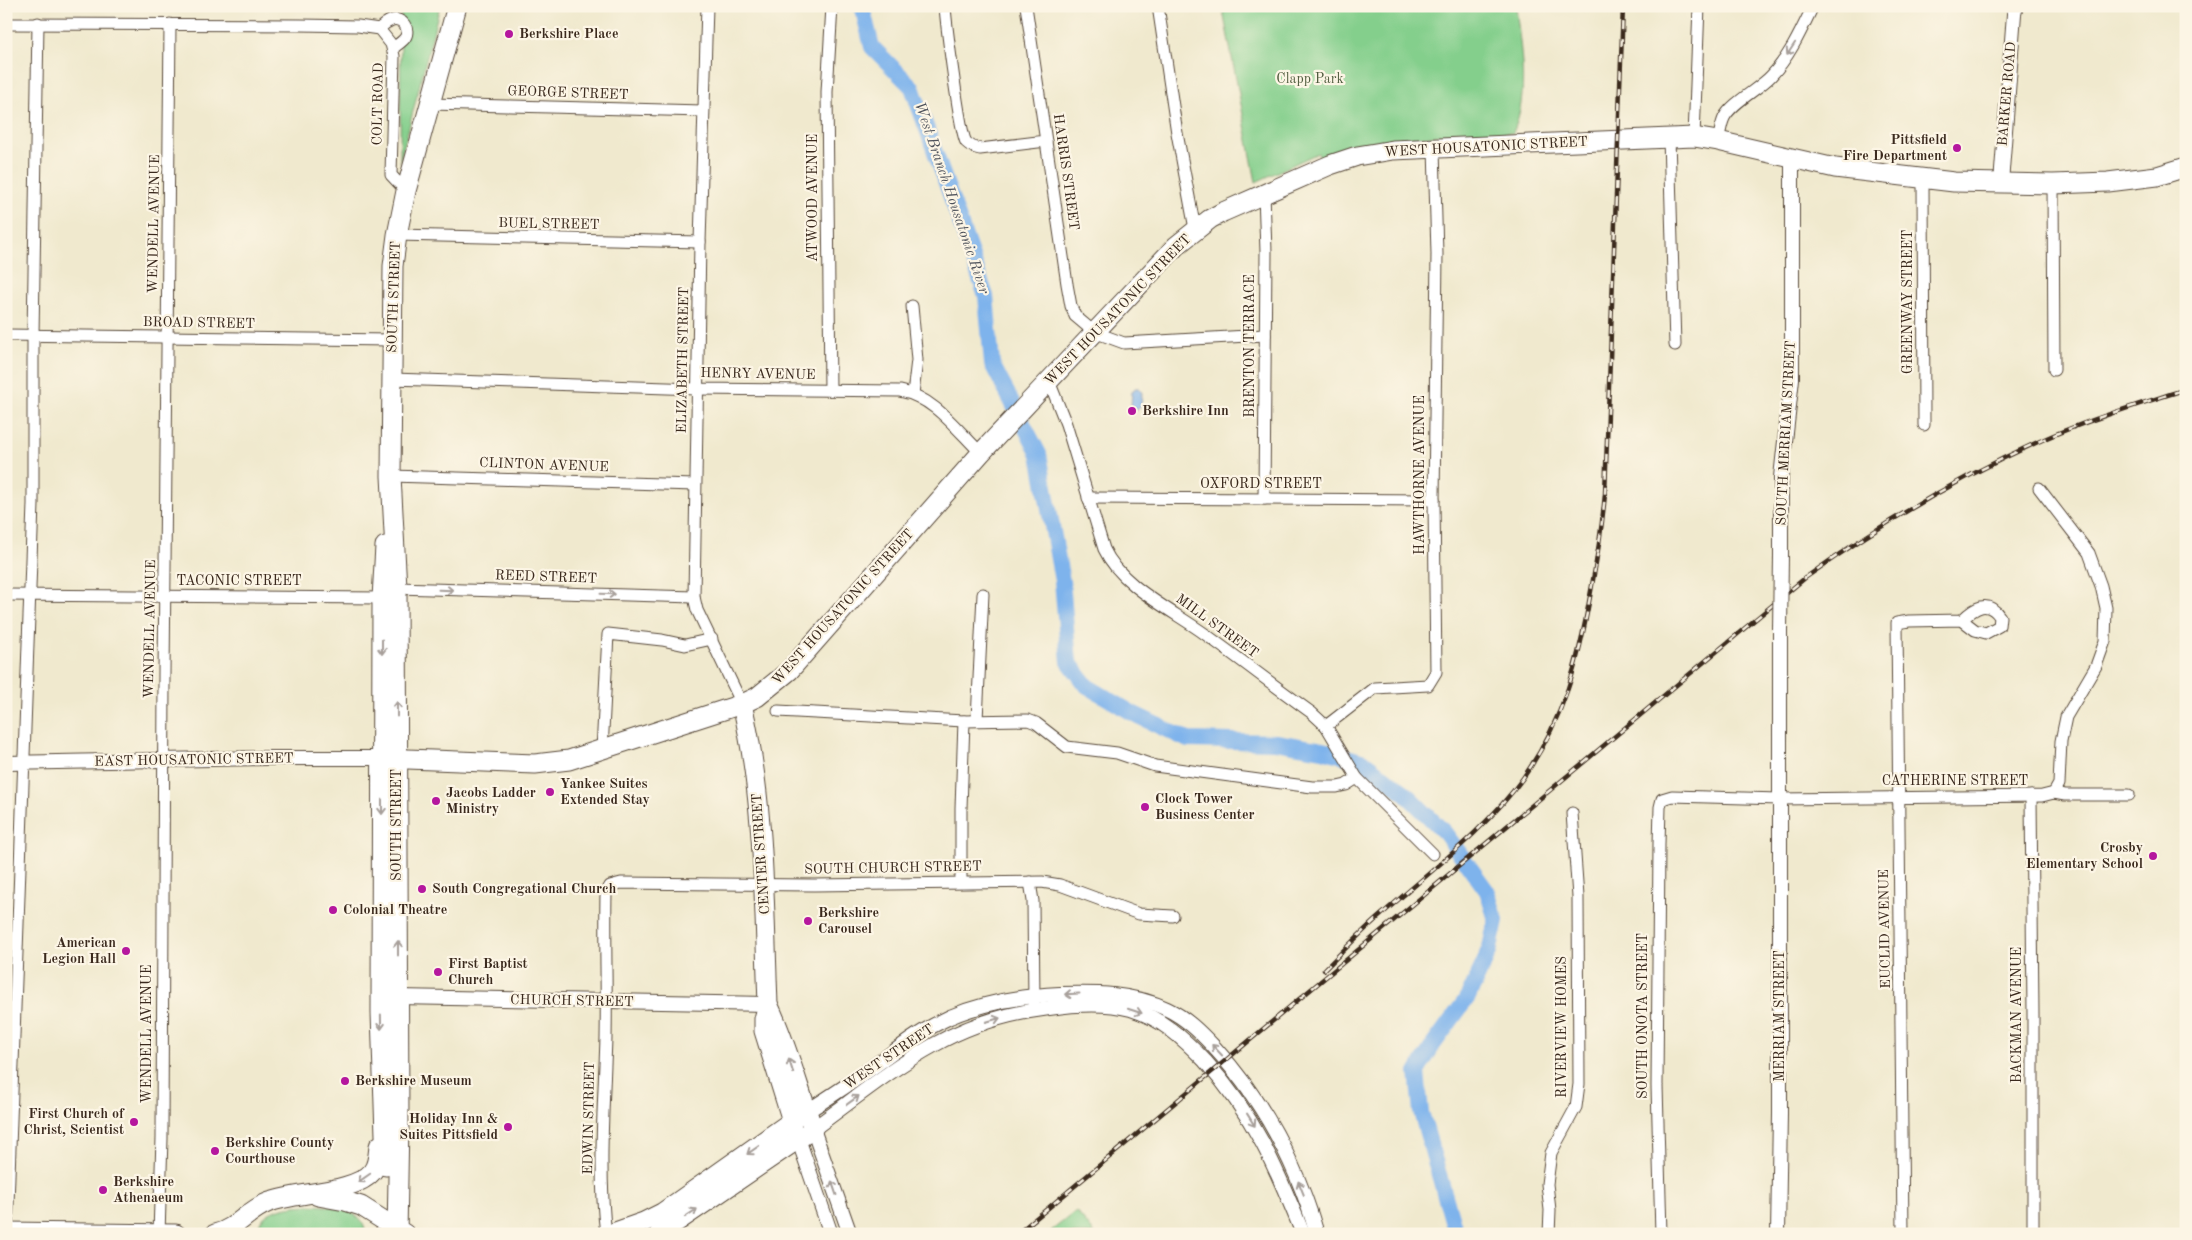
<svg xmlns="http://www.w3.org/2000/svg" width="2192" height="1240" font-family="'Old Standard TT',serif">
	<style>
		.green { fill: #84cf8c; stroke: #607c55 }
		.water { fill: #7eb3ec; stroke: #5c6e85 }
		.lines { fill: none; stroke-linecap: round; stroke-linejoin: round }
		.river { stroke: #7eb3ec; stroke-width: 16 }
		.minor-casing { stroke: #564738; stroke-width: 13 }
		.tertiary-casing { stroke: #564738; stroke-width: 16 }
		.trunk-casing { stroke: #564738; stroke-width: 21 }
		.minor { stroke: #fff; stroke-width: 11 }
		.tertiary { stroke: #fff; stroke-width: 14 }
		.trunk { stroke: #fff; stroke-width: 19 }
		.rail-casing { stroke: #3b2a1e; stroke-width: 4.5 }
		.rail { stroke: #fcf5e5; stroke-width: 2.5; stroke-dasharray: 8; stroke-linecap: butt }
		.tertiary-bridge-casing { stroke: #564738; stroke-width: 16; stroke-linecap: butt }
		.tertiary-bridge { stroke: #fff; stroke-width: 14 }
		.oneway { stroke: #a79f9a }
		.poi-dot { fill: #b5179e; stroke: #fcf5e5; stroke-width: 2 }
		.labels { text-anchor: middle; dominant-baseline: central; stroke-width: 4.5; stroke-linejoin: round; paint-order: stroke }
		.poi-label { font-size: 14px; font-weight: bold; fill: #3b2a1e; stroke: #fcf5e5; text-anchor: start }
		.park-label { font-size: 14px; fill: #515c3f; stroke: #fcf5e5 }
		.street-label { font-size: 14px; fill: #3b2a1e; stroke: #fcf5e5 }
		.water-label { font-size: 15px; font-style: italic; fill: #4f535c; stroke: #fcf5e5 }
	</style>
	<rect width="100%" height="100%" fill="#fcf5e5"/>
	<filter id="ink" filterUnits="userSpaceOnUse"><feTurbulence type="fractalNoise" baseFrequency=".02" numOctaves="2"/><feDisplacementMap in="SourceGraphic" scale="10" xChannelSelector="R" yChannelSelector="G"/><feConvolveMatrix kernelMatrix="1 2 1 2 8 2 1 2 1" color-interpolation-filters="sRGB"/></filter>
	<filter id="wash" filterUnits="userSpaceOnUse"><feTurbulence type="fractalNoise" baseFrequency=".0096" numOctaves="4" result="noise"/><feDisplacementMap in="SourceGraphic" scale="20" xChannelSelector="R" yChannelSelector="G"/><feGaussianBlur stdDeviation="1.12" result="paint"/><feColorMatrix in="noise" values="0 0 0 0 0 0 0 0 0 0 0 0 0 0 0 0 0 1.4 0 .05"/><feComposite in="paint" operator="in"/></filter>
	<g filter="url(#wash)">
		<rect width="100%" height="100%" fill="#f0e9ce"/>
		<g class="green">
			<polygon points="329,6 440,6 400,162 401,11 329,10"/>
			<path d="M1222,6H1516C1520,48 1530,93 1513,133C1448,136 1381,133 1320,157L1318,153L1256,182Z"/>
			<path d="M309,1205C330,1206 363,1207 366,1234H257C258,1208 289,1206 309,1205Z"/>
			<polygon points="1076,1211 1095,1234 1053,1234 1051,1231"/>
		</g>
		<polygon class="water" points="1135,388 1139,388 1142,393 1141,406 1136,411 1131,406 1132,392"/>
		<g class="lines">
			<polyline class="river" points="862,6 872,47 912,87 986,296 992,364 1039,454 1062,581 1069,662 1087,686 1134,714 1188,740 1276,742 1323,750 1364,762 1404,792 1445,833 1487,891 1496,920 1489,952 1468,997 1433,1045 1417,1072 1421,1112 1456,1234"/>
		</g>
	</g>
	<g filter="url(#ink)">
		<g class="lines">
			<g class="minor-casing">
				<g id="minor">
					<polyline points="707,6 700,242 694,597 697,610 742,704"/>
					<path d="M945,6C946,23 960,133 966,142C970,146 975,148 980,149L1046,141"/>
					<polyline points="1026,6 1067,284 1071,306 1075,316 1094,332 1124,343 1265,335"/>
					<polyline points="1158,6 1177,133 1195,229"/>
					<polyline points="6,24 300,25 358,26 379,29 391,44 394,56 391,175 406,191"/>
					<path d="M379,29C382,26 387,22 392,20C402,17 411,29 405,38C402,42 397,45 393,48"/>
					<polyline points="431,104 703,111"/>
					<polyline points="1694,137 1699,6"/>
					<polyline points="1669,138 1675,345"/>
					<path d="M1718,141C1720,134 1721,124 1724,118C1731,103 1759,89 1771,76C1790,56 1801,31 1813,6"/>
					<polyline points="1923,179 1924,425"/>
					<polyline points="2053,184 2054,370"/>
					<polyline points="1264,193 1266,252 1264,499"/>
					<polyline points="397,235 700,242"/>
					<polyline points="912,306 917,360 913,394"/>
					<polyline points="6,335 392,340"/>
					<path d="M392,379L697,389L900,391C934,397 957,430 981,453"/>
					<path d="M1049,381L1066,424L1104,549C1121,586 1172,610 1205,634C1241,660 1276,687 1312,713L1326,726L1357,778L1433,854"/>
					<polyline points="830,390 827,92 832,6"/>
					<polyline points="391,476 695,485"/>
					<polyline points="2039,488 2089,553 2101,586 2106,608 2105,641 2096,666 2066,717 2061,741 2059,784 2054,793"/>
					<polyline points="1088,498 1434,500"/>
					<polyline points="397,588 694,597"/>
					<polyline points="6,595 382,598"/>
					<polyline points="778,711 964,721"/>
					<polyline points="977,720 983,594"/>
					<polyline points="1326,726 1375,688 1428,685 1436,672 1434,500 1437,254 1434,148"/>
					<polyline points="602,750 608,634 662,640 685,645 712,639"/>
					<polyline points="2031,796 2033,1014 2033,1234"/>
					<polyline points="961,882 961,808 964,721 1028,720 1036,723 1067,747 1117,753 1155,766 1312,787 1337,787 1346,785 1357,778"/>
					<polyline points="1030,882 1033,901 1034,1003"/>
					<polyline points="7,1232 33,504 33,335 38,23"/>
					<polyline points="159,1234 162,1138 164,676 170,24"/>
					<path d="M606,1234C598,1170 604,1103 606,1038C607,990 605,941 606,893L610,886L621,883L814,885L1042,882L1060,885L1139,914L1173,916"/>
					<polyline points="1549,1234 1550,1210 1547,1184 1551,1153 1576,1107 1579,1084 1578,897 1572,813"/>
					<polyline points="1661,1234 1657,1086 1659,844 1660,807 1662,799 1672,796 1780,799 2042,796 2054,793 2065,795 2129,795"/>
					<path d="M1903,1234L1897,623L1909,621L1962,620L1975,630L1986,633L1999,626L2000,617C1988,599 1975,607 1962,620"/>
				</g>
			</g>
			<g class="tertiary-casing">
				<g id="tertiary">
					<polyline points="2001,183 2014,14 2016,6"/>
					<polyline points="1781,555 1781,477 1792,379 1792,157"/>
					<polyline points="6,763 267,758 382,758"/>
					<polyline points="391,992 398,997 768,1004"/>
					<path d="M831,1234L792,1121C822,1102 852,1083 880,1062C903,1045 924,1029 950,1017C985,1002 1021,996 1060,994C1097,993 1133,993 1167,1009C1186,1018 1200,1032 1214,1047C1263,1100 1297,1165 1317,1234"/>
					<path d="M850,1234L813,1129C853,1100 892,1068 934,1045C969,1025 1009,1013 1049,1008C1076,1004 1105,1002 1131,1009C1161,1018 1184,1039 1205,1061C1254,1115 1276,1167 1303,1234"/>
					<polyline points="1778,1234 1780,1114 1780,631"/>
				</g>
			</g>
			<g class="trunk-casing">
				<g id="trunk">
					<polyline points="385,546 382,598 381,1013 386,1166"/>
					<polyline points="382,758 535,764 569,760 742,704 757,697 789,671 981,453 1176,246 1210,219 1223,212 1330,165 1357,156 1393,150 1694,137 1718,141 1835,168 1954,182 2053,184 2108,182 2157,176 2186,167"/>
					<polyline points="318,1196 345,1201 361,1206 405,1234"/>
					<polyline points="6,1232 176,1234"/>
					<path d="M215,1234C238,1228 247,1211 267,1203C294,1192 355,1193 372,1172C378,1165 378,1155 379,1146"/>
					<polyline points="397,1234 399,1122 397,588 391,476 393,266 397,235 406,191 457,6"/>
					<path d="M610,1234L644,1222L662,1213L792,1121L764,1031V1019L768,1004C764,904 765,802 742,704"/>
					<path d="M659,1234L813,1129C798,1087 787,1044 768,1004"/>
				</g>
			</g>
			<use href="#minor" class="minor"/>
			<use href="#tertiary" class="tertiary"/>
			<use href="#trunk" class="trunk"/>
			<g class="rail-casing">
				<g id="rail">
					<path d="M1324,970C1343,951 1361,932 1381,915C1430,871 1485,831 1523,778C1564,720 1579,660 1591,591C1597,559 1602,527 1605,494L1623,6"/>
					<path d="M1017,1234L1805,578C1882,523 1963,475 2049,437C2093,418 2140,404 2186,389"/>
				</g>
			</g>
			<use href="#rail" class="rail"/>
			<g class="tertiary-bridge-casing">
				<polyline id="tertiary-bridge" points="1780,631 1781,555"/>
			</g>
			<use href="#tertiary-bridge" class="tertiary-bridge"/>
		</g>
		<defs><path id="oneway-shaft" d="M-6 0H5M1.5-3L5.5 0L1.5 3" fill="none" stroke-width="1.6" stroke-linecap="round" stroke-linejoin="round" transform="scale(1.25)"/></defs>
		<g class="oneway">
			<use href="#oneway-shaft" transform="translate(1791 49) rotate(123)"/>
			<use href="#oneway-shaft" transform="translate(446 590) rotate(2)"/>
			<use href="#oneway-shaft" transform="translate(608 594) rotate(2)"/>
			<use href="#oneway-shaft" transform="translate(382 647) rotate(90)"/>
			<use href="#oneway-shaft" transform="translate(397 709) rotate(-90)"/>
			<use href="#oneway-shaft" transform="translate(382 807) rotate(90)"/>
			<use href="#oneway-shaft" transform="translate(398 948) rotate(-90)"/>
			<use href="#oneway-shaft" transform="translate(1072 994) rotate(177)"/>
			<use href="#oneway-shaft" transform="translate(1135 1011) rotate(18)"/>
			<use href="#oneway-shaft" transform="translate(993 1020) rotate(-16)"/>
			<use href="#oneway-shaft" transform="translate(381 1022) rotate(89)"/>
			<use href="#oneway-shaft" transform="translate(1217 1050) rotate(-133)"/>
			<use href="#oneway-shaft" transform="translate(791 1066) rotate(-108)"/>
			<use href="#oneway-shaft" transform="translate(853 1100) rotate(-36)"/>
			<use href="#oneway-shaft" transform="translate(1251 1120) rotate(58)"/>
			<use href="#oneway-shaft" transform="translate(753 1150) rotate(145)"/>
			<use href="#oneway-shaft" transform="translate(364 1178) rotate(145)"/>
			<use href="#oneway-shaft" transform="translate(834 1188) rotate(-109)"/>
			<use href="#oneway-shaft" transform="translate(1301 1188) rotate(-112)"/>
			<use href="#oneway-shaft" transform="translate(691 1213) rotate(-34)"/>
		</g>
	</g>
	<g class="poi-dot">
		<circle cx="509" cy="34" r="5"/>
		<circle cx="1957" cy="148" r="5"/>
		<circle cx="1132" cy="411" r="5"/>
		<circle cx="550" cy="792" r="5"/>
		<circle cx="436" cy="801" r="5"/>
		<circle cx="1145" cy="807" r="5"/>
		<circle cx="2153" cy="856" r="5"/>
		<circle cx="422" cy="889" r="5"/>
		<circle cx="333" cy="910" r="5"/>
		<circle cx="808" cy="921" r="5"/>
		<circle cx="126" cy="951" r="5"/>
		<circle cx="438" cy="972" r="5"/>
		<circle cx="345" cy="1081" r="5"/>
		<circle cx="134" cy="1122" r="5"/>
		<circle cx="508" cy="1127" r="5"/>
		<circle cx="215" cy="1151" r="5"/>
		<circle cx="103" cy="1190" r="5"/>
	</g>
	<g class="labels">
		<g class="poi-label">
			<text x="519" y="34">Berkshire Place</text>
			<text x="1947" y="140" text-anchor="end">Pittsfield<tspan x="1947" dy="16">Fire Department</tspan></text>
			<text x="1142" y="411">Berkshire Inn</text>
			<text x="560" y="784">Yankee Suites<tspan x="560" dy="16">Extended Stay</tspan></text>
			<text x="446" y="793">Jacobs Ladder<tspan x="446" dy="16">Ministry</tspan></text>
			<text x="1155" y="799">Clock Tower<tspan x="1155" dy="16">Business Center</tspan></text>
			<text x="2143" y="848" text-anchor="end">Crosby<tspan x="2143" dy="16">Elementary School</tspan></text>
			<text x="432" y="889">South Congregational Church</text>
			<text x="343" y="910">Colonial Theatre</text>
			<text x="818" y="913">Berkshire<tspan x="818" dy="16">Carousel</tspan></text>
			<text x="116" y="943" text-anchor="end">American<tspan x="116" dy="16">Legion Hall</tspan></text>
			<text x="448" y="964">First Baptist<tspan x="448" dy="16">Church</tspan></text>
			<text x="355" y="1081">Berkshire Museum</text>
			<text x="124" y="1114" text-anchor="end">First Church of<tspan x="124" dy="16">Christ, Scientist</tspan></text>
			<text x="498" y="1119" text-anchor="end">Holiday Inn &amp;<tspan x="498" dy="16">Suites Pittsfield</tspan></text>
			<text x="225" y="1143">Berkshire County<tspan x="225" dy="16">Courthouse</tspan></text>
			<text x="113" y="1182">Berkshire<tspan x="113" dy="16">Athenaeum</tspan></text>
		</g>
		<g class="park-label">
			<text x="1310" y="79">Clapp Park</text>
		</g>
		<g class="street-label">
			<text transform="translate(568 93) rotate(2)">GEORGE STREET</text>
			<text transform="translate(2007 94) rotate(-85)">BARKER ROAD</text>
			<text transform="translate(378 104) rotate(-89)">COLT ROAD</text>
			<text transform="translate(1486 147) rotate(-3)">WEST HOUSATONIC STREET</text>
			<text transform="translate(1066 172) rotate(82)">HARRIS STREET</text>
			<text transform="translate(813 198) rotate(-90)">ATWOOD AVENUE</text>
			<text transform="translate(154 224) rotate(-89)">WENDELL AVENUE</text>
			<text transform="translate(549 224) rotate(1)">BUEL STREET</text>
			<text transform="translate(394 297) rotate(-88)">SOUTH STREET</text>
			<text transform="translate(1908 302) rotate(-90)">GREENWAY STREET</text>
			<text transform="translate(1118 310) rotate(-46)">WEST HOUSATONIC STREET</text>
			<text transform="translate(199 323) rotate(1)">BROAD STREET</text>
			<text transform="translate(1250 346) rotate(-90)">BRENTON TERRACE</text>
			<text transform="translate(683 360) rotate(-89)">ELIZABETH STREET</text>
			<text transform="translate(758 374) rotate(1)">HENRY AVENUE</text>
			<text transform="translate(1786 433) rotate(-87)">SOUTH MERRIAM STREET</text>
			<text transform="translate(544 465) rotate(2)">CLINTON AVENUE</text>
			<text transform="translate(1420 475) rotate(-90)">HAWTHORNE AVENUE</text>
			<text x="1261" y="484">OXFORD STREET</text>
			<text transform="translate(546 577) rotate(2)">REED STREET</text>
			<text x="239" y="581">TACONIC STREET</text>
			<text transform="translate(843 607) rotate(-48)">WEST HOUSATONIC STREET</text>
			<text transform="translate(1217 626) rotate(36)">MILL STREET</text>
			<text transform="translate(150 629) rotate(-89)">WENDELL AVENUE</text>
			<text transform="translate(194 760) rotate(-1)">EAST HOUSATONIC STREET</text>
			<text x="1955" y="781">CATHERINE STREET</text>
			<text transform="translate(397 825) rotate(-90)">SOUTH STREET</text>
			<text transform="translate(761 854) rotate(-94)">CENTER STREET</text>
			<text transform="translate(893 868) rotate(-1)">SOUTH CHURCH STREET</text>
			<text transform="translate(1885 929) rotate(-91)">EUCLID AVENUE</text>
			<text transform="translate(572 1001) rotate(1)">CHURCH STREET</text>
			<text transform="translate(2017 1015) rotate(-90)">BACKMAN AVENUE</text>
			<text transform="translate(1643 1016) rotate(-90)">SOUTH ONOTA STREET</text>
			<text transform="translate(1780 1016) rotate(-90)">MERRIAM STREET</text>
			<text transform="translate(1562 1027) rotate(-90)">RIVERVIEW HOMES</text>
			<text transform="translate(147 1034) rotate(-90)">WENDELL AVENUE</text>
			<text transform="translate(889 1057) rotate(-34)">WEST STREET</text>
			<text transform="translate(589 1118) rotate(-89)">EDWIN STREET</text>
		</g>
		<g class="water-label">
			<text transform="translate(951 198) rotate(71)">West Branch Housatonic River</text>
		</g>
	</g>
	<rect width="2192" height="1240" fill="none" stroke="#fcf5e5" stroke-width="25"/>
</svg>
